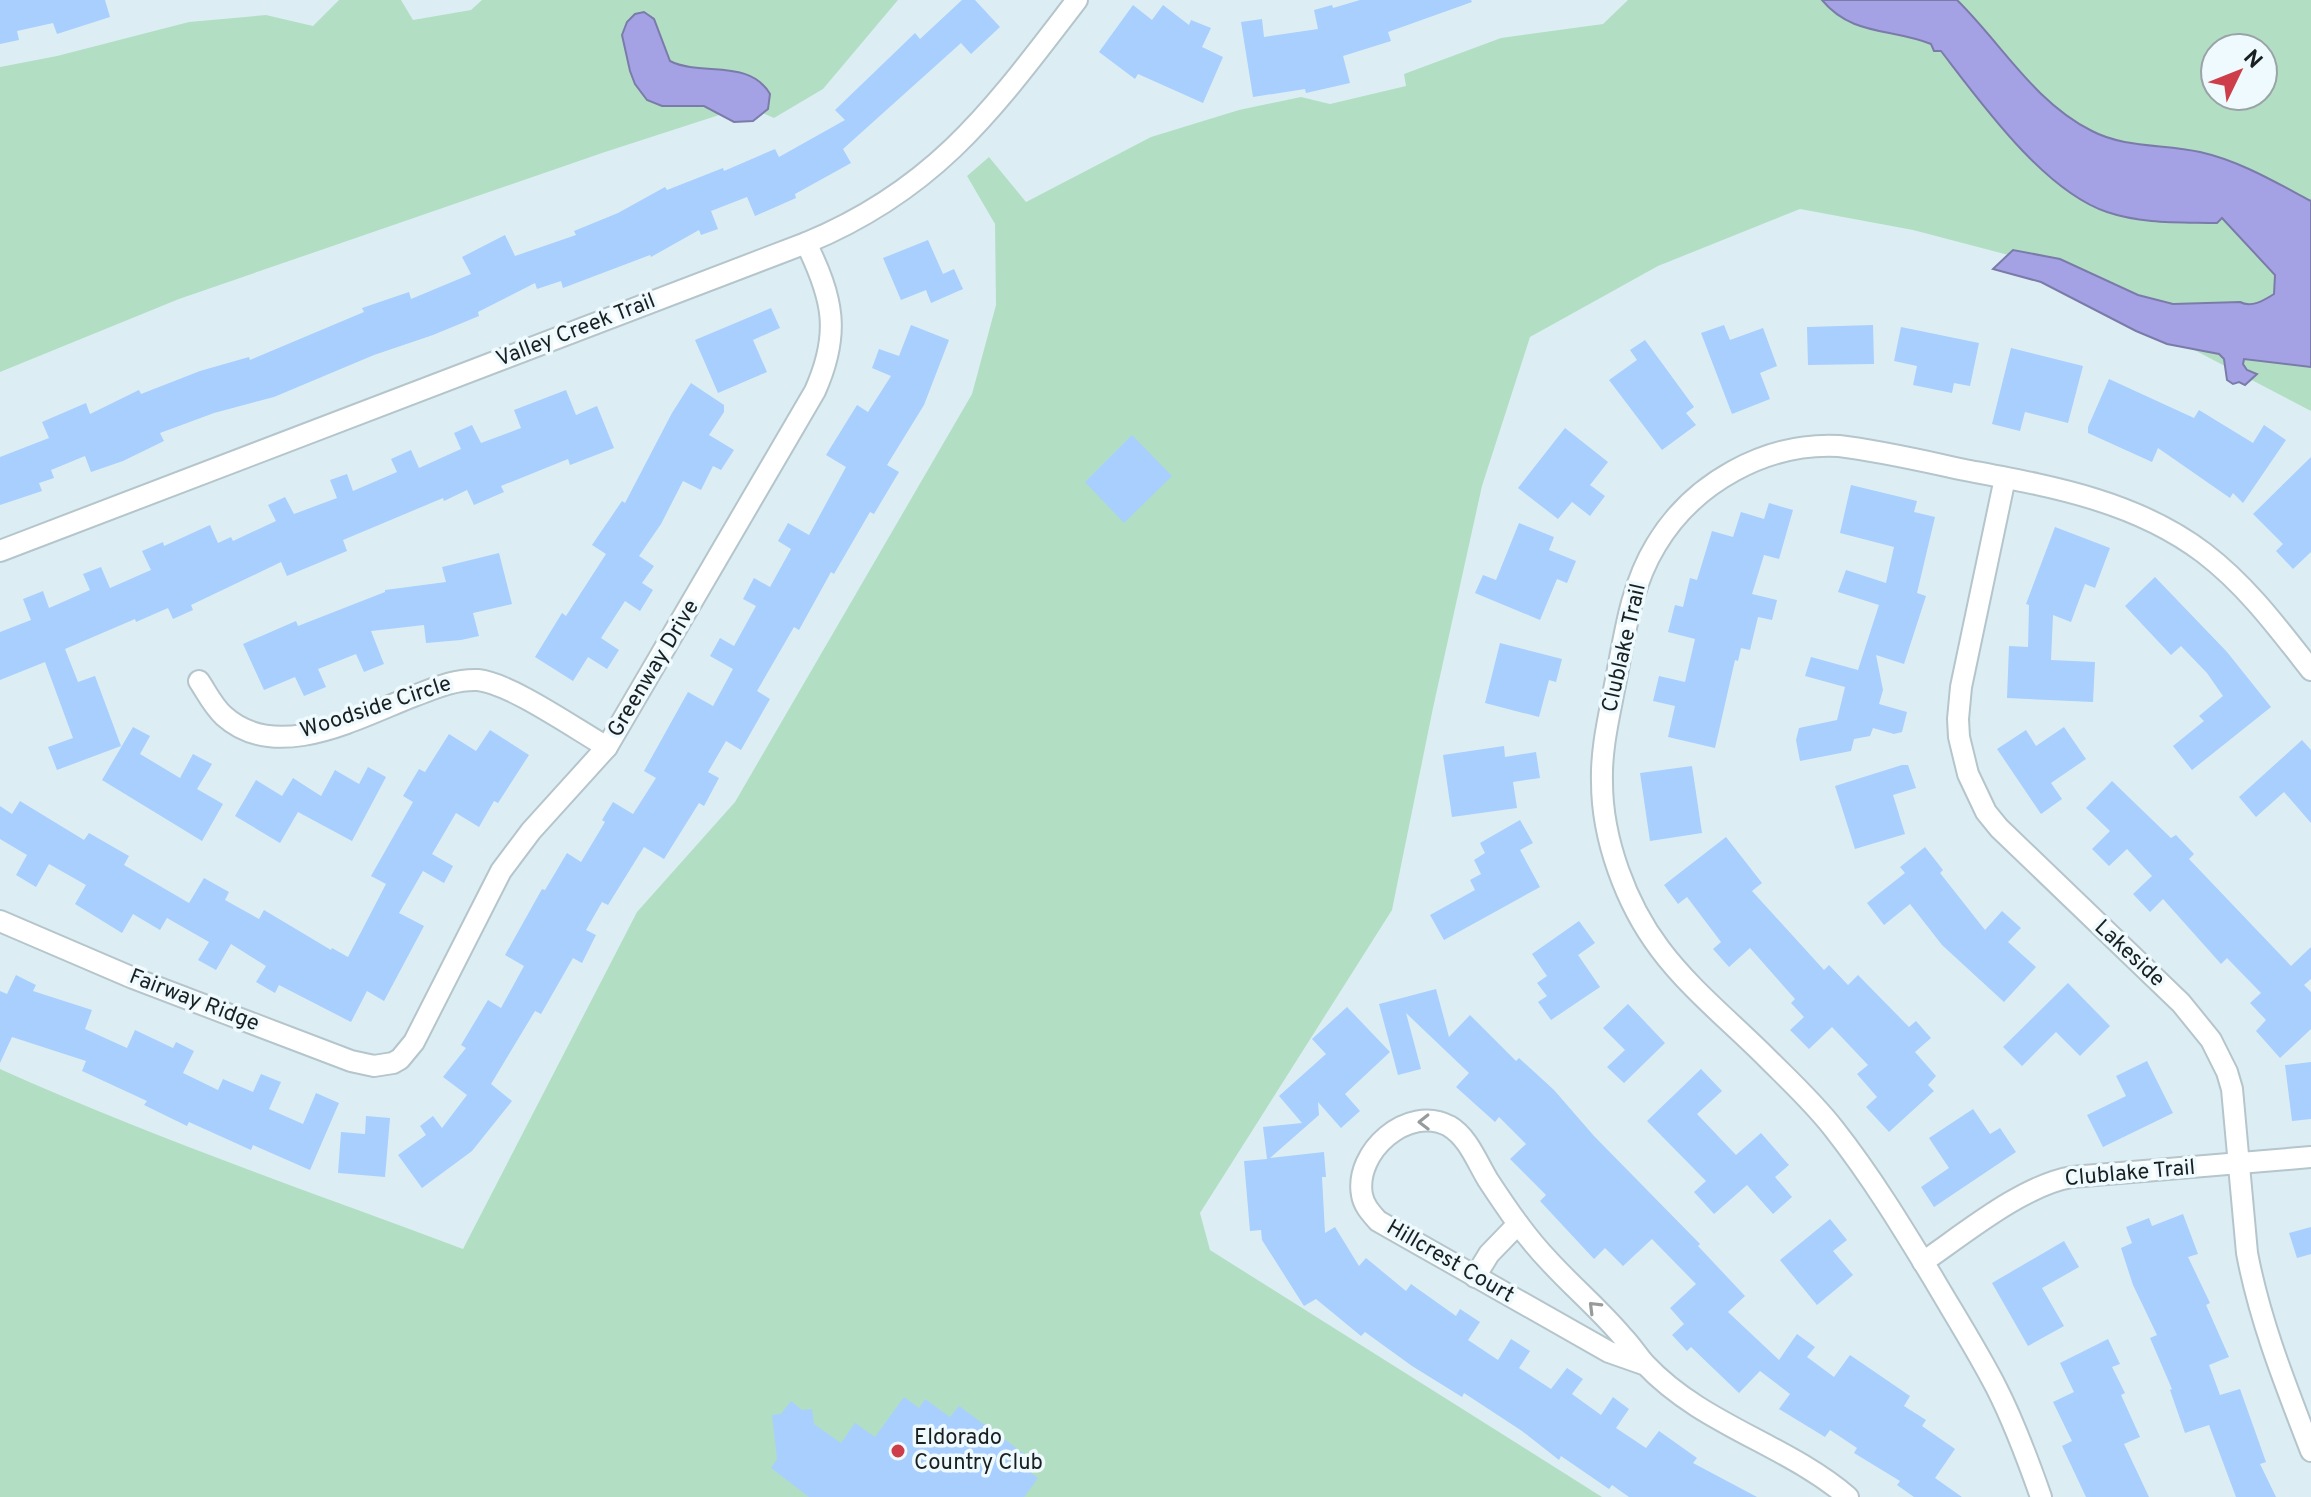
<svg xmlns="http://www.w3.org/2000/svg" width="2311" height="1497" font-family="Overpass,sans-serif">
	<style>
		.green { fill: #b2dfc4; fill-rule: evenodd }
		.water { fill: #a4a2e5; stroke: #7b7baa; stroke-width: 2 }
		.building { fill: #a8cffd }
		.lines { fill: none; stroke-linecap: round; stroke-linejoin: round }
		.minor-casing { stroke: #b4c5cb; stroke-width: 24 }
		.minor { stroke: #fff; stroke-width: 20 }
		.oneway { stroke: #989b9c }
		.poi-dot { fill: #ce3e4a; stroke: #effafe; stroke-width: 3 }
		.labels { text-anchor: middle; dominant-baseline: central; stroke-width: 7; stroke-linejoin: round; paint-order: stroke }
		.street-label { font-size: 22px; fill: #1a2022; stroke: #effafe }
		.poi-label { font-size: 22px; fill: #1a2022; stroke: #effafe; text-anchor: start }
	</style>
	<rect width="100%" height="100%" fill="#dceef4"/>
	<g class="green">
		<polygon points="339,0 401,0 413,20 471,10 482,0 898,0 823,89 774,118 747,106 605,152 179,299 0,372 0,67 57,56 189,22 266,15 313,26"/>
		<path d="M1628,0H2311V411L2016,257L1913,230L1800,209L1658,266L1530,337L1482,486L1433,708L1392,910L1200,1213L1210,1250L1602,1497H0V1069C151,1137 308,1191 463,1249L637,912L735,802L972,394L996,305L995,224L967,176L989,157L1026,202L1151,137L1239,110L1301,97L1330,104L1406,86L1404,74L1501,38L1603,24ZM2215,48H2263V96H2215Z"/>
	</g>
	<g class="water">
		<path d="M1822,0H1957C2002,44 2034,102 2092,131C2124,148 2165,144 2200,152C2240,161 2275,182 2311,201V367L2244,359L2243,364L2247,370L2257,374L2245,385L2239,382L2233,384L2227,380L2224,359L2219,354L2167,344L2136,331L2041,282L1993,269L2013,250L2060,259L2138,295L2173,304L2240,302C2251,308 2263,301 2274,294L2275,275L2222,218L2217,223C2180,222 2142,224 2107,212C2044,191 1981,103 1941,51H1934L1931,44C1890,28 1852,36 1822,0Z"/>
		<path d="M644,12L654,19L670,61C702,77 749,58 770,94L768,109L753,121L734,122L704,106H662L647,100L635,84L630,71L622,35L627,22L635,14Z"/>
	</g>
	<g class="building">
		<polygon points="0,0 105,0 110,17 57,34 53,23 17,31 19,40 0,44"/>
		<polygon points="962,0 975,0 1000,27 971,54 961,43 843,149 851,163 795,194 796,198 755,216 747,197 711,211 718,229 701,235 699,230 651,257 650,255 563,288 561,281 537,289 535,283 478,312 479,316 433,335 374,355 274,397 214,413 160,433 164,441 123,461 91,472 85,456 51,470 54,478 39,483 42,491 0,505 0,457 49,438 42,422 86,403 90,414 139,390 141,394 200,371 249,357 250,360 364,312 362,308 409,292 411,299 471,274 462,257 505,235 515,256 576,235 574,231 618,213 665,187 667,190 723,168 724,171 775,149 779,157 845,120 835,110 915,33 920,39"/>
		<polygon points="1360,0 1471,0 1472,2 1388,32 1391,41 1343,56 1350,83 1306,93 1305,89 1253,97 1241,22 1262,19 1264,37 1318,29 1314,10 1332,5 1333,8"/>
		<polygon points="1133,5 1152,20 1163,5 1189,25 1191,20 1211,28 1202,47 1223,57 1203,103 1138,74 1135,79 1099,52"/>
		<polygon points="928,240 943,274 954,269 963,289 931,303 926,290 901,300 883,258"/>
		<polygon points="771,308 780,328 753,340 767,372 718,393 695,340"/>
		<polygon points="911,325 949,340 924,405 887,465 899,472 874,514 870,512 834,574 831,572 799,630 794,627 757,691 770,699 741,750 726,741 708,772 719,778 704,806 699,803 664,859 644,847 608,905 602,902 586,930 596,935 582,963 573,958 541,1014 535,1011 491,1084 512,1101 472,1151 422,1188 398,1155 426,1135 420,1126 433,1116 442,1128 467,1095 443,1077 466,1048 461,1045 488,1000 501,1008 524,966 505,955 542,889 545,890 567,853 581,862 605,822 602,820 613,802 633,814 656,778 644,771 688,692 713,706 733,669 710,656 720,638 734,646 756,606 743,599 754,578 770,587 791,549 778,541 788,523 809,535 846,467 826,455 857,405 868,412 891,376 872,368 879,349 899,356"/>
		<polygon points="1724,325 1730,340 1763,328 1777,366 1760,373 1770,399 1732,414 1701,333"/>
		<polygon points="1873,325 1874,364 1808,365 1807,327"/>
		<polygon points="1901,327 1979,343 1970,386 1954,383 1952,393 1913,385 1917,366 1894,361"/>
		<polygon points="1645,340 1694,407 1686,413 1696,425 1662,450 1609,380 1637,360 1630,350"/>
		<polygon points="2011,348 2083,366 2068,423 2025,412 2020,431 1992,424"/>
		<polygon points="2109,379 2194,418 2199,410 2253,443 2264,425 2286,440 2243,503 2233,493 2230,498 2158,448 2152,462 2088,433 2088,427"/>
		<polygon points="691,383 724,405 724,412 709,435 734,450 721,470 713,466 701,490 683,481 661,524 639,556 654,566 642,583 653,590 640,611 625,601 601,638 619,650 607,669 588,657 573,681 535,657 562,613 566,616 606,554 592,545 622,501 625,503 672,413"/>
		<polygon points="566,390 576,415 597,406 614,448 570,465 568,459 501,486 504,492 474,505 467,490 444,501 443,498 343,540 347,551 287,576 281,562 191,605 193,610 173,619 168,608 136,622 135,619 65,649 78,682 95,676 121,746 57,770 48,747 73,738 45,662 0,680 0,632 31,620 23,599 43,591 49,608 90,590 83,574 101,567 110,588 151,570 142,551 163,542 164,546 210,525 218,543 231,537 233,541 276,521 268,505 285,497 294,514 337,498 330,480 347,474 353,491 397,472 391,459 411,450 419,468 461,449 454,433 472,425 481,443 521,428 514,410"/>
		<polygon points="1565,428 1608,462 1590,485 1605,496 1590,516 1572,502 1558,519 1518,488"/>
		<polygon points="1132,435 1172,476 1124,523 1085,482"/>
		<polygon points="2311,457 2311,552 2293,569 2276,551 2283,544 2253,514"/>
		<polygon points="1851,485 1917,501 1914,512 1935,517 1917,593 1926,596 1904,664 1876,655 1883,690 1879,704 1907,712 1902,732 1894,734 1873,728 1870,736 1854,739 1851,751 1800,761 1796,740 1799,728 1837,720 1845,687 1805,676 1811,657 1858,670 1879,605 1838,592 1846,570 1886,583 1894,547 1840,533"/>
		<polygon points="1769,503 1793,510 1779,559 1764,555 1752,594 1777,600 1772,620 1758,617 1750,650 1741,648 1738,661 1735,660 1715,748 1668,737 1675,706 1653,701 1659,676 1685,682 1695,639 1668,632 1675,605 1683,607 1690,578 1697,580 1712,531 1733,537 1741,512 1764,519"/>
		<polygon points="1519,523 1554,537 1549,550 1576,561 1567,583 1557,579 1540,620 1475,593 1483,575 1496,580"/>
		<polygon points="2055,527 2110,548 2095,588 2085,584 2071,622 2053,615 2051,660 2095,662 2093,702 2007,698 2009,646 2028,647 2029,605 2026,604"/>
		<polygon points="499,553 512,604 473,613 479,636 461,640 426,643 424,625 371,631 384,664 364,672 356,654 318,669 326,687 304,696 295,677 264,690 243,644 296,621 298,626 385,592 385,590 446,582 442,567"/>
		<polygon points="2155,577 2227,652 2271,707 2192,770 2173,746 2204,721 2199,716 2223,696 2207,673 2181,646 2171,655 2125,606"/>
		<polygon points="1500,643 1562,659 1556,682 1549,680 1539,717 1485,703"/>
		<polygon points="133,727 150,736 140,754 180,778 193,754 212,764 197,789 223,804 202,841 102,780"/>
		<polygon points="2064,727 2086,759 2051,783 2062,799 2041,814 1997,749 2026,730 2036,746"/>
		<polygon points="490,730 529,755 498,803 494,801 479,827 456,813 432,854 453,866 444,883 423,871 399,913 424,926 384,1001 367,991 351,1022 279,985 275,993 256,982 266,966 231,944 216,970 198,960 209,942 167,918 160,930 133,914 122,933 75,904 86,885 49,864 36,887 16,875 27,855 0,839 0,806 12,814 20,801 84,840 89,833 129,856 124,865 189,903 204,878 229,892 225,900 259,919 264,910 331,950 332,948 348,957 386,884 371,876 413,802 403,796 419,769 425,772 449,734 476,751"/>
		<polygon points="2302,740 2311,750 2311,823 2284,792 2256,817 2239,797"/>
		<polygon points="1504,746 1505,757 1536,752 1540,778 1513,782 1517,808 1452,817 1443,755"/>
		<polygon points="1902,765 1908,765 1916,788 1893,795 1905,834 1855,849 1835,786"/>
		<polygon points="1692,766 1702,833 1650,841 1640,773"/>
		<polygon points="368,767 386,777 352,841 298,812 280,843 235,816 256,780 282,796 293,778 321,796 335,770 359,784"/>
		<polygon points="2112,781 2171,838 2176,835 2194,854 2189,859 2291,966 2311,947 2311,979 2304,985 2311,992 2311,1029 2280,1058 2256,1031 2266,1020 2250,1003 2261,993 2227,958 2221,964 2163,899 2150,912 2133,894 2152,876 2127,849 2109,866 2092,849 2110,831 2086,808"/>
		<polygon points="1520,820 1533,843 1520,850 1540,887 1444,940 1430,915 1475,890 1470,880 1481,874 1474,860 1485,853 1480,843"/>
		<polygon points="1726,837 1762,883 1752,891 1824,970 1829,965 1848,985 1858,975 1909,1027 1916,1021 1931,1038 1915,1052 1936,1076 1928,1085 1934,1091 1889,1132 1866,1107 1877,1097 1857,1074 1868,1065 1832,1027 1809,1049 1790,1030 1804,1017 1791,1003 1795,999 1750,948 1729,967 1713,949 1721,942 1687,897 1678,904 1664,885"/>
		<polygon points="1925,847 1943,870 1940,873 1985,930 2002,911 2021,928 2008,942 2036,967 2004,1002 1942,945 1910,904 1884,925 1867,903 1905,873 1900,867"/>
		<polygon points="1579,921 1595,943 1578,955 1600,987 1551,1020 1538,1002 1547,996 1537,983 1547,976 1532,954"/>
		<polygon points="16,975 36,985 33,991 92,1010 85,1029 127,1048 135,1030 173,1048 176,1042 194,1051 183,1073 218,1090 223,1079 253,1092 261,1074 281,1082 269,1109 303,1124 316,1093 339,1103 310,1170 253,1145 251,1150 189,1122 187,1126 144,1105 147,1101 82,1071 86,1061 12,1037 0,1063 0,991 7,994"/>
		<polygon points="2068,983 2110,1026 2080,1056 2056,1032 2022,1066 2003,1047"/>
		<polygon points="1436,989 1449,1037 1470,1015 1516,1061 1519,1058 1554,1090 1594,1136 1700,1244 1698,1246 1745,1296 1728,1312 1779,1360 1797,1334 1815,1347 1807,1357 1834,1377 1850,1355 1910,1396 1904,1406 1926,1420 1922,1426 1955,1449 1935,1478 1962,1497 1914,1497 1897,1485 1900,1481 1854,1453 1857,1448 1830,1430 1825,1437 1779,1409 1790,1394 1760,1371 1739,1393 1691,1347 1687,1351 1672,1335 1684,1324 1670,1308 1696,1284 1652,1239 1623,1266 1605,1248 1594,1259 1540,1201 1546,1195 1510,1159 1526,1144 1499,1117 1495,1122 1456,1087 1469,1073 1406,1013 1421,1069 1398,1075 1379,1004"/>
		<polygon points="1628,1004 1665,1043 1624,1083 1607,1067 1625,1050 1603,1028"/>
		<polygon points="1347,1007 1390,1052 1345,1094 1360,1111 1341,1128 1318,1102 1319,1115 1270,1158 1324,1152 1326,1177 1322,1177 1325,1233 1335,1227 1359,1266 1366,1258 1406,1291 1411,1284 1456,1316 1460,1309 1480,1322 1468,1340 1498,1360 1511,1339 1530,1351 1519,1368 1551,1389 1567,1368 1583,1379 1572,1394 1601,1415 1613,1397 1629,1409 1616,1428 1646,1448 1659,1431 1697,1458 1693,1463 1757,1497 1629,1497 1612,1485 1609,1489 1561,1456 1559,1460 1522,1431 1464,1393 1462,1397 1412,1366 1365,1332 1361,1336 1316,1299 1304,1306 1262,1240 1261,1230 1250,1231 1244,1161 1267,1159 1263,1127 1302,1123 1279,1096 1326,1054 1312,1039"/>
		<polygon points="2147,1061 2173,1113 2103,1147 2087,1115 2126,1096 2116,1076"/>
		<polygon points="2311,1062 2311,1119 2292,1121 2285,1065"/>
		<polygon points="1701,1069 1722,1091 1697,1114 1736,1155 1761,1133 1789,1165 1775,1177 1792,1197 1773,1214 1747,1185 1714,1214 1694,1192 1706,1181 1647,1121"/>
		<polygon points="1973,1109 1990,1134 2000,1128 2016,1152 1934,1207 1921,1187 1949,1168 1929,1138"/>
		<polygon points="366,1116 390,1118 385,1177 338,1173 341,1132 365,1134"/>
		<polygon points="2183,1214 2198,1254 2188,1257 2210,1303 2206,1305 2229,1357 2209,1365 2220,1395 2240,1389 2266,1462 2260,1464 2276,1497 2236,1497 2209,1425 2185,1433 2170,1390 2172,1389 2150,1338 2157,1335 2133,1285 2121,1248 2132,1243 2126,1227 2149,1218 2152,1226"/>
		<polygon points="1830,1219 1847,1240 1833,1251 1853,1275 1817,1305 1780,1260"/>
		<polygon points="2311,1227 2311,1254 2297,1258 2289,1233"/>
		<polygon points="2064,1241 2079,1267 2042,1288 2064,1326 2028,1346 1992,1283"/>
		<polygon points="2108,1339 2120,1364 2112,1367 2125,1393 2121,1395 2140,1437 2124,1444 2149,1497 2086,1497 2062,1446 2072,1441 2053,1402 2074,1392 2060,1363"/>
		<polygon points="904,1397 919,1408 925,1399 950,1417 959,1406 1034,1461 1027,1470 1038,1478 1024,1497 809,1497 771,1468 777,1459 772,1415 781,1414 791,1401 802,1410 812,1409 814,1424 841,1443 855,1423 875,1437"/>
	</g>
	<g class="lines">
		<g class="minor-casing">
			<g id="minor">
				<path d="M2005,478L1961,687L1958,719L1959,737L1968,774L1986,812L1999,828L2181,1003L2211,1040L2227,1072L2232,1089L2247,1253C2260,1322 2286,1386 2311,1451"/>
				<path d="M0,551L806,243C937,189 994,108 1077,0"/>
				<path d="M199,681C207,693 213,706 224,716C277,764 359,717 414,696C435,688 455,679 478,680C510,683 577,730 607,747"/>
				<path d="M0,921L133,978L351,1061L374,1066L393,1063L400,1059L414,1042L501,871L531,831L607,747L815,391C841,333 833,298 806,243"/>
				<path d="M1923,1262C1964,1234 2023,1185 2072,1177L2311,1157"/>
				<polyline points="1475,1277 1489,1254 1518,1224"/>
				<path d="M1646,1365L1609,1352L1378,1221C1371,1213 1364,1206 1362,1195C1354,1152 1408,1104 1449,1126C1468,1137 1477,1162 1488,1180C1507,1209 1526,1237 1550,1262C1573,1287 1600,1310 1622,1336C1631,1345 1637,1355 1645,1364C1702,1425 1786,1444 1848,1497"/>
				<path d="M2041,1497C2028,1460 2014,1422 1996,1387C1977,1350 1954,1314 1933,1278C1902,1227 1871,1176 1834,1129C1814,1103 1789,1080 1766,1057C1731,1022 1689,988 1660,949C1626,904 1602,839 1602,782C1601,751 1608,721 1614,690C1624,641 1629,589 1656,545C1693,483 1766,442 1839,446C1881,451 1923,461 1965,470C2049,486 2134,500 2204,553C2247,586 2278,628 2311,670"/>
			</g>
		</g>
		<use href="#minor" class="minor"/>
	</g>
	<defs><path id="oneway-chevron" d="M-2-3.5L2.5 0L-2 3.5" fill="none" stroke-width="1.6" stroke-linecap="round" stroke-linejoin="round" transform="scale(2)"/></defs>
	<g class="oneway">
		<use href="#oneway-chevron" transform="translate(1424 1122) rotate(179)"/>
		<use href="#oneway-chevron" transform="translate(1594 1307) rotate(-135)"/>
	</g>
	<circle class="poi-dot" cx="898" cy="1451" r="8"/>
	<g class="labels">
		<g class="street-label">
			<text transform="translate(576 331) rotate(-21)">Valley Creek Trail</text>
			<text transform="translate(1625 648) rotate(-77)">Clublake Trail</text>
			<text transform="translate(654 669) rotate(-59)">Greenway Drive</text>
			<text transform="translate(376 708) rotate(-18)">Woodside Circle</text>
			<text transform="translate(2129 954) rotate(43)">Lakeside</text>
			<text transform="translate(194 1001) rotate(21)">Fairway Ridge</text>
			<text transform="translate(2130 1174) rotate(-5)">Clublake Trail</text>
			<text transform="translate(1450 1262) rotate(30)">Hillcrest Court</text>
		</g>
		<g class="poi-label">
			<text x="914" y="1438">Eldorado<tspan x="914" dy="25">Country Club</tspan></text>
		</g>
	</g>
	<g transform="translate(2239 72) rotate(47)"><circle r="38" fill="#effafe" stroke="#9aa3a6" stroke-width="2"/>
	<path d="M0-6L14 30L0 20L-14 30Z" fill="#ce3e4a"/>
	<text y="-12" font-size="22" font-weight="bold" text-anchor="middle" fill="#1a2022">N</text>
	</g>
</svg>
